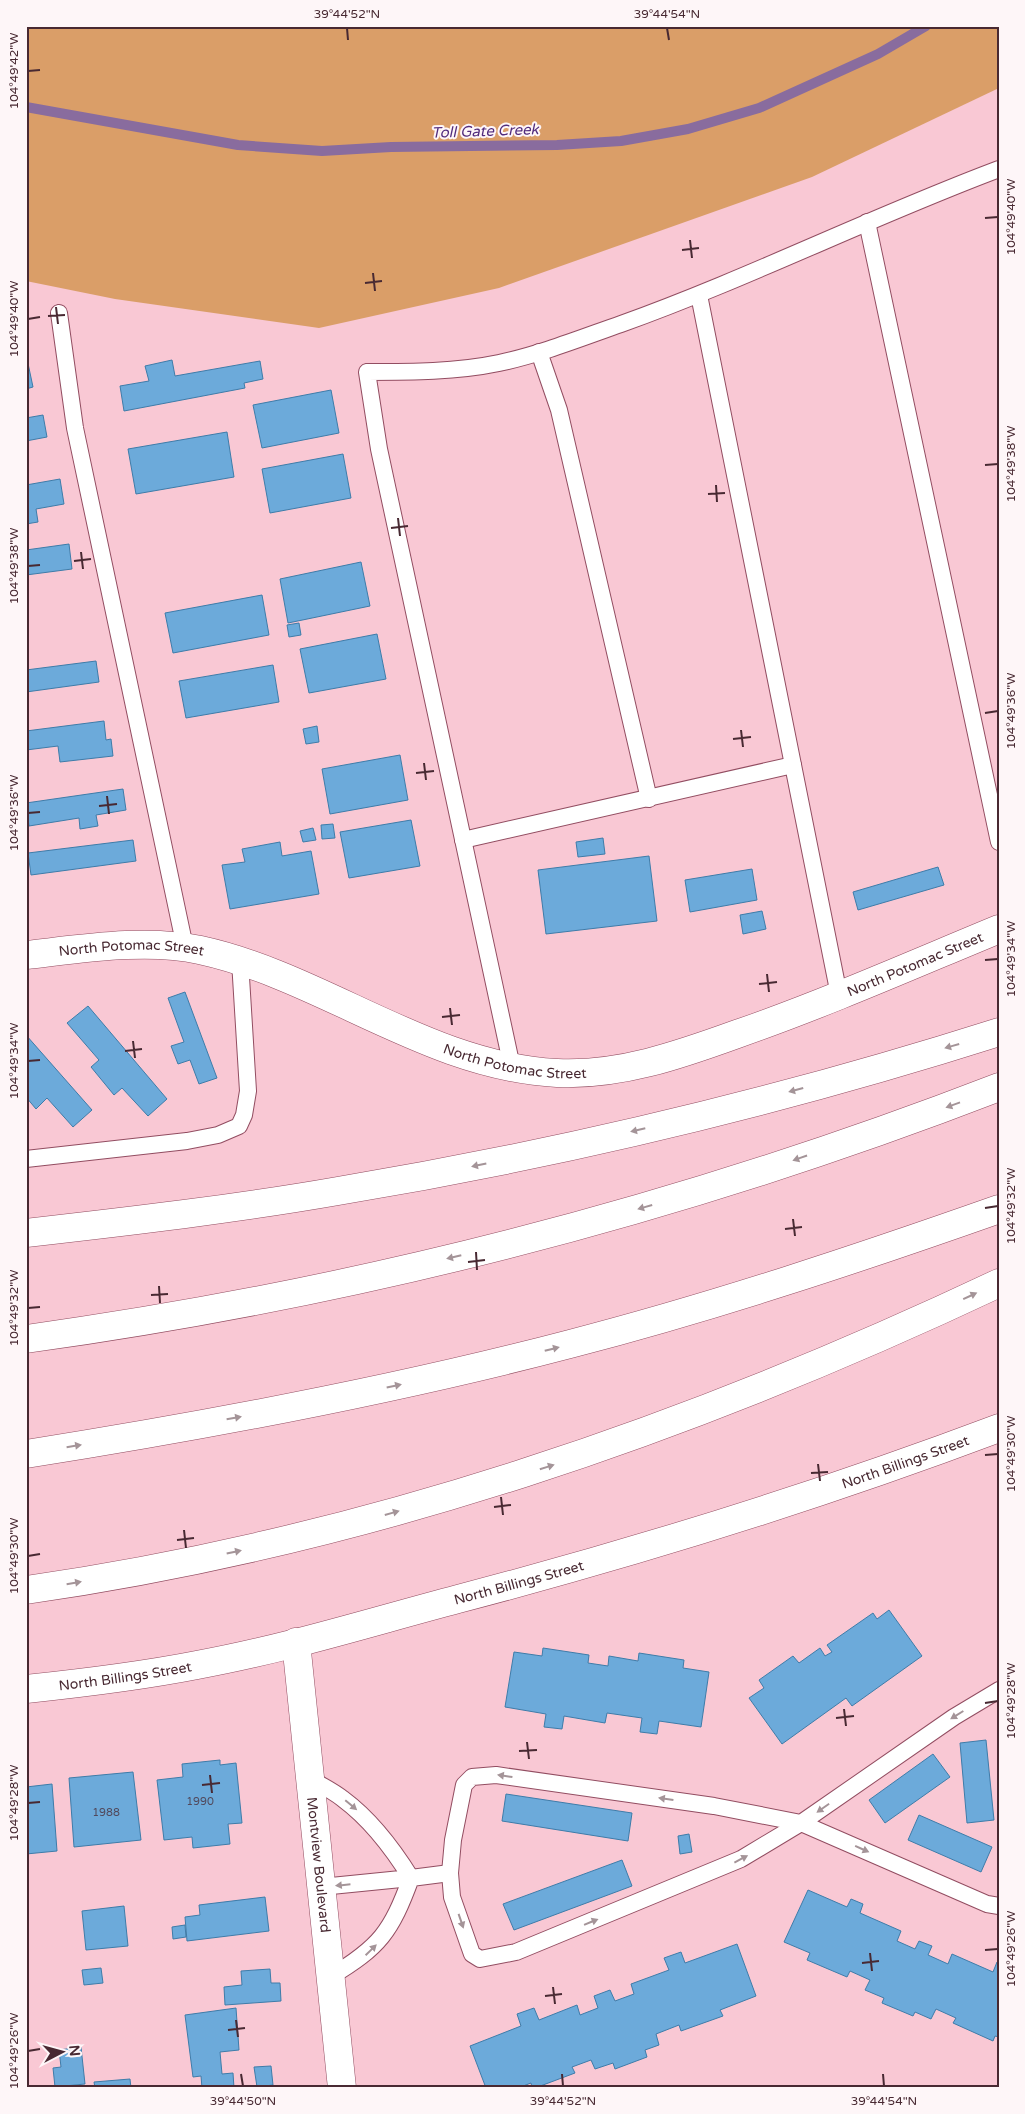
<svg xmlns="http://www.w3.org/2000/svg" width="1025" height="2114" font-family="'Varela Round',sans-serif">
	<style>
		.green { fill: #da9e68 }
		.lines { fill: none; stroke-linecap: round; stroke-linejoin: round }
		.stream { stroke: #896c9e; stroke-width: 10 }
		.building { fill: #6caada; stroke: #3e7ca9 }
		.lane-casing { stroke: #924d61; stroke-width: 18 }
		.street-casing { stroke: #924d61; stroke-width: 29 }
		.highway-casing { stroke: #924d61; stroke-width: 29 }
		.lane { stroke: #fff; stroke-width: 16 }
		.street { stroke: #fff; stroke-width: 28 }
		.highway { stroke: #fff; stroke-width: 28 }
		.oneway { fill: #a49498 }
		.ticks { fill: none; stroke: #482932; stroke-width: 2 }
		.labels { text-anchor: middle; dominant-baseline: central; stroke-width: 4; stroke-linejoin: round; paint-order: stroke }
		.number-label { font-size: 11px; fill: #51495c }
		.street-label { font-size: 14px; fill: #482932; stroke: #fef6f8 }
		.water-label { font-size: 15px; font-style: italic; fill: #522c7d; stroke: #fef6f8 }
		.neatline { fill: none; stroke: #482932; stroke-width: 2 }
		.ticks-label { font-size: 12px; text-anchor: middle; fill: #482932 }
	</style>
	<rect width="100%" height="100%" fill="#f9c8d4"/>
	<polygon class="green" points="26,26 999,26 999,88 812,177 499,288 319,328 115,299 26,281"/>
	<g class="lines">
		<polyline class="stream" points="26,107 238,145 322,151 391,147 557,145 621,141 688,129 759,108 878,54 926,26"/>
	</g>
	<g class="building">
		<polygon points="26,354 33,387 26,389"/>
		<polygon points="172,360 175,376 260,361 263,379 244,383 245,388 124,411 120,386 149,381 145,366"/>
		<polygon points="331,390 339,433 262,448 253,405"/>
		<polygon points="43,415 47,437 26,441 26,418"/>
		<polygon points="227,432 234,477 136,494 128,449"/>
		<polygon points="343,454 351,498 270,513 262,469"/>
		<polygon points="60,479 64,504 36,509 38,522 26,524 26,485"/>
		<polygon points="69,544 72,569 26,575 26,550"/>
		<polygon points="361,562 370,606 288,623 280,579"/>
		<polygon points="262,595 269,635 173,653 165,613"/>
		<polygon points="299,623 301,635 289,637 287,625"/>
		<polygon points="377,634 386,679 309,693 300,649"/>
		<polygon points="96,661 99,682 26,692 26,670"/>
		<polygon points="273,665 279,702 186,718 179,681"/>
		<polygon points="104,721 106,740 111,739 113,756 60,762 58,746 26,750 26,731"/>
		<polygon points="317,726 319,742 306,744 303,729"/>
		<polygon points="400,755 408,800 330,814 322,769"/>
		<polygon points="123,789 126,810 96,815 98,826 80,829 79,818 29,826 26,803"/>
		<polygon points="411,820 420,866 349,878 340,832"/>
		<polygon points="333,824 335,838 322,839 321,825"/>
		<polygon points="313,828 316,840 303,842 300,831"/>
		<polygon points="603,838 605,854 578,857 576,842"/>
		<polygon points="133,840 136,861 31,875 28,853"/>
		<polygon points="280,842 282,856 311,851 319,894 230,909 222,865 245,862 242,849"/>
		<polygon points="649,856 657,921 546,934 538,870"/>
		<polygon points="938,867 944,885 858,910 853,892"/>
		<polygon points="752,869 757,900 690,912 685,880"/>
		<polygon points="762,911 766,929 743,934 740,915"/>
		<polygon points="185,992 217,1078 199,1084 190,1060 178,1064 171,1046 184,1042 168,998"/>
		<polygon points="88,1006 167,1099 148,1116 122,1088 114,1095 91,1067 99,1060 67,1023"/>
		<polygon points="26,1035 92,1110 73,1127 47,1098 36,1109 26,1097"/>
		<polygon points="889,1610 922,1656 852,1706 846,1698 782,1744 749,1698 764,1688 759,1680 793,1656 799,1663 820,1648 825,1656 832,1652 827,1645 873,1613 877,1619"/>
		<polygon points="543,1648 589,1655 588,1663 608,1666 609,1656 638,1661 639,1653 684,1660 683,1668 709,1672 701,1727 659,1721 657,1734 640,1732 642,1718 607,1713 605,1723 564,1716 562,1729 544,1727 546,1714 505,1707 514,1652 542,1656"/>
		<polygon points="986,1740 994,1820 967,1823 960,1743"/>
		<polygon points="933,1754 950,1777 885,1823 869,1800"/>
		<polygon points="220,1760 220,1765 236,1763 242,1823 228,1824 230,1844 193,1848 192,1837 164,1840 157,1780 183,1777 182,1764"/>
		<polygon points="133,1772 141,1840 74,1847 69,1778"/>
		<polygon points="52,1784 57,1851 26,1854 26,1787"/>
		<polygon points="506,1794 632,1813 628,1841 502,1821"/>
		<polygon points="919,1815 992,1847 981,1872 908,1840"/>
		<polygon points="689,1834 692,1852 680,1854 678,1836"/>
		<polygon points="622,1860 632,1886 514,1930 503,1904"/>
		<polygon points="808,1890 847,1907 851,1899 863,1904 860,1913 901,1931 897,1941 915,1949 919,1941 932,1946 928,1955 948,1964 952,1954 993,1972 997,1962 999,1963 999,2037 995,2036 993,2041 953,2023 956,2018 936,2009 931,2019 915,2012 913,2016 882,2003 884,1998 865,1990 870,1980 850,1971 847,1977 807,1960 810,1953 784,1942"/>
		<polygon points="265,1897 269,1931 187,1941 185,1917 200,1915 199,1905"/>
		<polygon points="124,1906 128,1946 86,1950 82,1911"/>
		<polygon points="185,1925 186,1937 173,1939 172,1927"/>
		<polygon points="737,1944 756,1996 720,2010 723,2016 681,2031 679,2025 656,2034 659,2045 645,2050 647,2057 615,2069 613,2063 595,2069 591,2060 572,2067 575,2073 535,2088 532,2088 531,2083 518,2088 486,2088 470,2046 521,2026 517,2014 534,2008 539,2020 577,2005 580,2015 598,2008 594,1996 610,1990 615,2001 634,1994 631,1984 669,1970 664,1958 681,1952 685,1963"/>
		<polygon points="101,1968 103,1983 84,1985 82,1970"/>
		<polygon points="270,1969 271,1983 280,1983 281,2001 225,2005 224,1987 242,1985 241,1971"/>
		<polygon points="236,2008 239,2050 220,2052 222,2074 233,2073 234,2088 202,2088 201,2076 193,2077 185,2015"/>
		<polygon points="81,2047 85,2084 55,2087 53,2068 61,2067 59,2050"/>
		<polygon points="271,2066 273,2085 257,2087 254,2067"/>
		<polygon points="130,2079 131,2088 95,2088 94,2082"/>
	</g>
	<g class="lines">
		<g class="lane-casing">
			<g id="lane">
				<polyline points="867,222 999,842"/>
				<polyline points="699,295 839,995"/>
				<polyline points="59,313 75,428 185,947"/>
				<polyline points="539,352 559,410 649,799"/>
				<polyline points="463,840 793,765"/>
				<path d="M512,1067L379,449L367,372C411,372 456,372 499,363C541,354 581,338 621,324C749,278 871,217 999,169"/>
				<polyline points="26,1159 187,1141 218,1135 239,1126 244,1115 248,1091 240,961"/>
				<polyline points="999,1690 954,1717 801,1823 741,1859 516,1952 480,1959 472,1954 452,1897 450,1873 453,1840 464,1785 472,1777 496,1775 714,1806 801,1823 987,1904 999,1906"/>
				<path d="M310,1779C321,1785 333,1791 343,1799C370,1819 393,1849 411,1878L321,1887"/>
				<path d="M330,1977C380,1947 391,1932 411,1878L450,1873"/>
			</g>
		</g>
		<g class="street-casing">
			<g id="street">
				<path id="s1" d="M26,955C80,949 147,938 200,950C324,977 427,1066 557,1073C619,1076 679,1055 737,1034C826,1003 912,965 999,929"/>
				<path id="s2" d="M296,1642L342,2088"/>
				<path id="s3" d="M26,1689C83,1683 141,1676 197,1665C285,1649 371,1622 458,1599C641,1551 821,1495 999,1428"/>
			</g>
		</g>
		<g class="highway-casing">
			<g id="highway">
				<path d="M26,1233C131,1221 235,1209 338,1191C560,1154 785,1100 999,1032"/>
				<path d="M26,1339C358,1293 686,1208 999,1087"/>
				<path d="M26,1454C209,1425 391,1391 570,1344C716,1306 857,1259 999,1209"/>
				<path d="M26,1590C366,1541 690,1429 999,1283"/>
			</g>
		</g>
		<use href="#lane" class="lane"/>
		<use href="#street" class="street"/>
		<use href="#highway" class="highway"/>
	</g>
	<defs><path id="oneway-solid" d="M-6-.8H1V-3.2L6.5 0L1 3.2V.8H-6Z" transform="scale(1.25)"/></defs>
	<g class="oneway">
		<use href="#oneway-solid" transform="translate(952 1046) rotate(164)"/>
		<use href="#oneway-solid" transform="translate(796 1090) rotate(165)"/>
		<use href="#oneway-solid" transform="translate(953 1105) rotate(160)"/>
		<use href="#oneway-solid" transform="translate(638 1130) rotate(167)"/>
		<use href="#oneway-solid" transform="translate(800 1158) rotate(161)"/>
		<use href="#oneway-solid" transform="translate(479 1165) rotate(168)"/>
		<use href="#oneway-solid" transform="translate(645 1207) rotate(164)"/>
		<use href="#oneway-solid" transform="translate(454 1257) rotate(167)"/>
		<use href="#oneway-solid" transform="translate(970 1296) rotate(-25)"/>
		<use href="#oneway-solid" transform="translate(552 1349) rotate(-14)"/>
		<use href="#oneway-solid" transform="translate(394 1386) rotate(-12)"/>
		<use href="#oneway-solid" transform="translate(234 1418) rotate(-10)"/>
		<use href="#oneway-solid" transform="translate(74 1446) rotate(-9)"/>
		<use href="#oneway-solid" transform="translate(547 1467) rotate(-17)"/>
		<use href="#oneway-solid" transform="translate(392 1513) rotate(-16)"/>
		<use href="#oneway-solid" transform="translate(234 1552) rotate(-12)"/>
		<use href="#oneway-solid" transform="translate(74 1583) rotate(-10)"/>
		<use href="#oneway-solid" transform="translate(957 1715) rotate(148)"/>
		<use href="#oneway-solid" transform="translate(505 1776) rotate(-172)"/>
		<use href="#oneway-solid" transform="translate(666 1799) rotate(-172)"/>
		<use href="#oneway-solid" transform="translate(351 1805) rotate(40)"/>
		<use href="#oneway-solid" transform="translate(823 1808) rotate(145)"/>
		<use href="#oneway-solid" transform="translate(862 1849) rotate(24)"/>
		<use href="#oneway-solid" transform="translate(741 1859) rotate(-28)"/>
		<use href="#oneway-solid" transform="translate(343 1885) rotate(174)"/>
		<use href="#oneway-solid" transform="translate(461 1921) rotate(71)"/>
		<use href="#oneway-solid" transform="translate(591 1922) rotate(-22)"/>
		<use href="#oneway-solid" transform="translate(371 1950) rotate(-44)"/>
	</g>
	<path class="ticks" d="M347,28L348,40M667,28L669,40M28,71L40,70M985,218L998,217M690,240L692,258M682,250L699,248M373,273L375,291M365,283L382,281M56,307L58,324M48,316L65,315M28,319L40,317M985,465L998,464M716,485L717,502M708,494L725,493M398,518L400,536M391,528L408,526M81,552L83,569M74,561L91,559M28,566L40,565M985,713L998,711M741,730L743,747M733,739L751,737M424,763L426,780M416,773L434,771M107,796L109,814M99,806L117,804M28,813L40,812M985,960L998,959M767,974L769,992M759,984L777,982M450,1008L452,1025M442,1017L460,1015M133,1041L135,1058M125,1051L142,1049M28,1061L40,1060M985,1208L998,1206M793,1219L795,1236M785,1229L802,1227M476,1252L477,1270M468,1262L485,1260M159,1286L160,1303M151,1295L168,1294M28,1308L40,1307M985,1455L998,1454M818,1464L820,1481M811,1473L828,1472M501,1497L503,1515M494,1507L511,1505M184,1530L186,1548M177,1540L194,1538M28,1556L40,1554M985,1703L998,1701M844,1709L846,1726M836,1718L854,1716M527,1742L529,1759M519,1751L537,1750M210,1775L212,1793M202,1785L220,1783M28,1803L40,1802M985,1950L998,1949M870,1953L872,1971M862,1963L879,1961M553,1987L555,2004M545,1996L562,1994M236,2020L238,2037M228,2030L245,2028M28,2051L40,2049M241,2074L243,2086M562,2074L563,2086M883,2074L884,2086"/>
	<g class="labels">
		<g class="number-label">
			<text x="200" y="1801">1990</text>
			<text x="106" y="1812">1988</text>
		</g>
		<g class="street-label">
			<text stroke="none"><textPath href="#s1" startOffset="106">North Potomac Street</textPath></text>
			<text stroke="none"><textPath href="#s1" startOffset="931">North Potomac Street</textPath></text>
			<text stroke="none"><textPath href="#s1" startOffset="511">North Potomac Street</textPath></text>
			<text stroke="none"><textPath href="#s3" startOffset="910">North Billings Street</textPath></text>
			<text stroke="none"><textPath href="#s3" startOffset="505">North Billings Street</textPath></text>
			<text stroke="none"><textPath href="#s3" startOffset="100">North Billings Street</textPath></text>
			<text stroke="none"><textPath href="#s2" startOffset="224">Montview Boulevard</textPath></text>
		</g>
		<g class="water-label">
			<text transform="translate(485 131) rotate(-2)">Toll Gate Creek</text>
		</g>
	</g>
	<rect width="1025" height="2114" fill="none" stroke="#fef6f8" stroke-width="55"/>
	<g transform="translate(62 2052) rotate(84)" stroke="#fef6f8" stroke-width="4" paint-order="stroke">
	<path d="M0-4L9 19L0 12L-9 19Z" fill="#482932"/>
	<text y="-8" font-size="14" font-weight="bold" text-anchor="middle" fill="#482932">N</text>
	</g>
	<rect x="28" y="28" width="970" height="2058" class="neatline"/>
	<g class="ticks-label">
		<text x="347" y="18">39°44'52"N</text>
		<text x="667" y="18">39°44'54"N</text>
		<text transform="translate(14 71) rotate(-90)" y="4">104°49'42"W</text>
		<text transform="translate(1011 217) rotate(-90)" y="4">104°49'40"W</text>
		<text transform="translate(14 319) rotate(-90)" y="4">104°49'40"W</text>
		<text transform="translate(1011 464) rotate(-90)" y="4">104°49'38"W</text>
		<text transform="translate(14 566) rotate(-90)" y="4">104°49'38"W</text>
		<text transform="translate(1011 711) rotate(-90)" y="4">104°49'36"W</text>
		<text transform="translate(14 813) rotate(-90)" y="4">104°49'36"W</text>
		<text transform="translate(1011 959) rotate(-90)" y="4">104°49'34"W</text>
		<text transform="translate(14 1061) rotate(-90)" y="4">104°49'34"W</text>
		<text transform="translate(1011 1206) rotate(-90)" y="4">104°49'32"W</text>
		<text transform="translate(14 1308) rotate(-90)" y="4">104°49'32"W</text>
		<text transform="translate(1011 1454) rotate(-90)" y="4">104°49'30"W</text>
		<text transform="translate(14 1556) rotate(-90)" y="4">104°49'30"W</text>
		<text transform="translate(1011 1701) rotate(-90)" y="4">104°49'28"W</text>
		<text transform="translate(14 1803) rotate(-90)" y="4">104°49'28"W</text>
		<text transform="translate(1011 1949) rotate(-90)" y="4">104°49'26"W</text>
		<text transform="translate(14 2051) rotate(-90)" y="4">104°49'26"W</text>
		<text x="243" y="2105">39°44'50"N</text>
		<text x="563" y="2105">39°44'52"N</text>
		<text x="884" y="2105">39°44'54"N</text>
	</g>
</svg>
